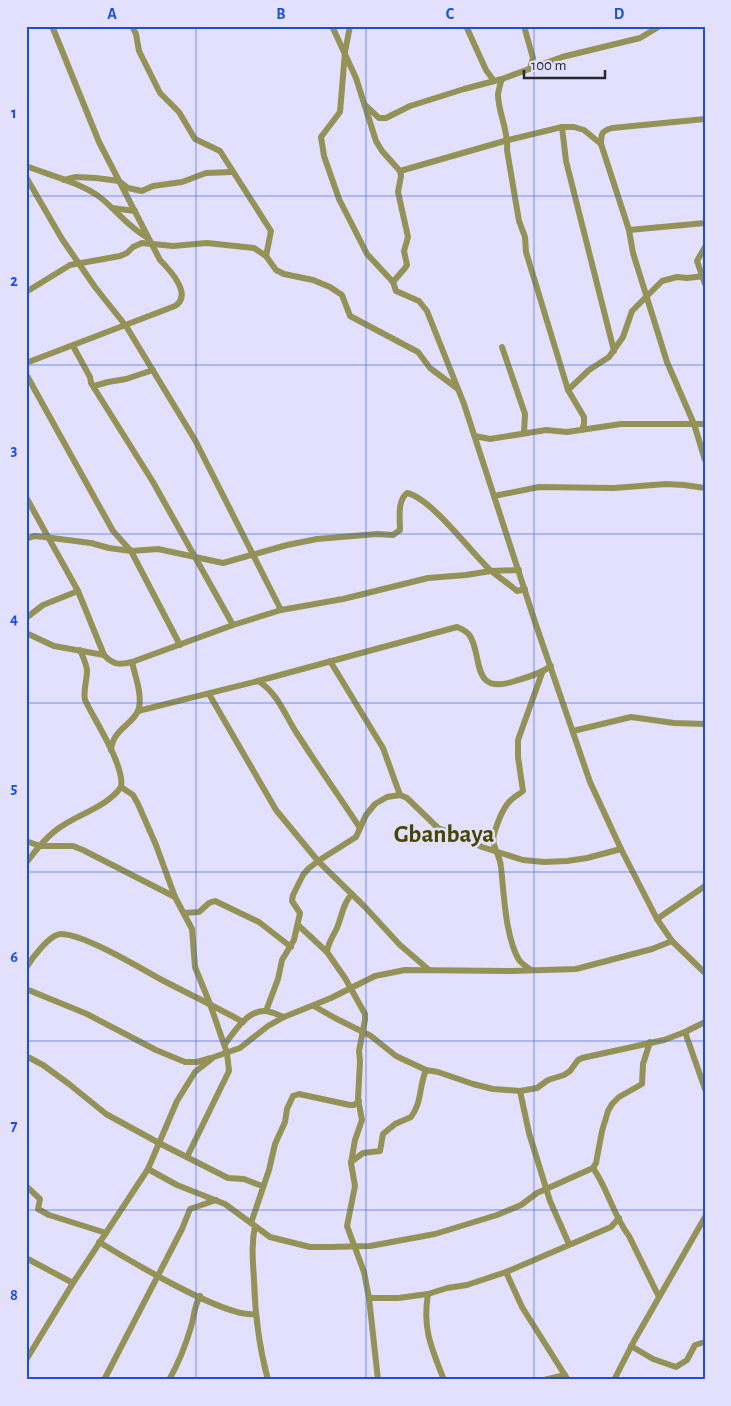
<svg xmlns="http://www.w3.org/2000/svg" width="731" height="1406" font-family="'Alegreya Sans',sans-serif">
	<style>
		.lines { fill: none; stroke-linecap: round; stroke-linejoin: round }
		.street { stroke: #949257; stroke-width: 6 }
		.grid { fill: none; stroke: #1d4ed8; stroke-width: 1; stroke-opacity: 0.55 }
		.labels { text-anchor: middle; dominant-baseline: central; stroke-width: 5; stroke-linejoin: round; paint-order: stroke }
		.district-label { font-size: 25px; font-weight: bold; fill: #474502; stroke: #e3e0fd }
		.neatline { fill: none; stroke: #1d4ed8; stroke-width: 2 }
		.grid-label { font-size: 16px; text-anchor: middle; font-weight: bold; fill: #1d4ed8 }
	</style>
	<rect width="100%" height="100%" fill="#e3e0fd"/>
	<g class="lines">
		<g class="street">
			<polyline points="132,26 136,34 139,51 160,93 179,112 195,139 220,151 271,231 266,256"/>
			<polyline points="332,26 356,78 376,141 382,151 400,171 401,176 398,192 408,237 404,251 407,265 405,268 393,282"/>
			<polyline points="350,26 345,52 340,112 321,137 324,156 339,199 367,254 393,282 396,291 419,301 427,311 464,404 536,625 590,782 621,849 657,919 672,941 705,973"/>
			<polyline points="466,26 486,70 494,81"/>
			<polyline points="524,26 533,58 530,68"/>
			<path d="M502,79C500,84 499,89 498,94C498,113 509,131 507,150L519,221L525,237L526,252L568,390L584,417V424L582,430"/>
			<polyline points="366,106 379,118 386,118 410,106 464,89 502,79 562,57 640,38 660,26"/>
			<path d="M705,119L612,128C602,131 601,133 601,144L629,230L633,253L667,362L694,424L705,460"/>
			<polyline points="562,127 566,161 614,351"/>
			<path d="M26,166C49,175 82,183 101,198C118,212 128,227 148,238"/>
			<polyline points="400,171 508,140 562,127 574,127 584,130 601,144"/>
			<polyline points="26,177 62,239 95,287 126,326 195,440 281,610"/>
			<polyline points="64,180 76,177 96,178 119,181 128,188 142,191 153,186 182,182 206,173 232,172"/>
			<polyline points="112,208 135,211"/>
			<polyline points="629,230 705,223"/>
			<polyline points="705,247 697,261 705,284"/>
			<polyline points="26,292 70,265 120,256 127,253 133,247 142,243 173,246 207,243 254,248 266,256 276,270 284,274 313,280 330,287 342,295 350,316 418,352 430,368 458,389"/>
			<polyline points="73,346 90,377 91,383 153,482 233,625"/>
			<polyline points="502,347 525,414 524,433"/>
			<path d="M26,363L175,306C193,295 170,270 160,260L99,142L52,26"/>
			<polyline points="26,374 113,531 131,551 180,645"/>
			<polyline points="94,386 108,382 126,379 153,370"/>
			<polyline points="568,390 589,370 609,357 623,337 632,311 662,281 677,277 687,278 705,276"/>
			<polyline points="475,436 490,439 546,430 567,432 621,424 705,424"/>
			<polyline points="494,496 539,487 614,488 666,484 684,485 705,488"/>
			<path d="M26,497L78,591L104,655C113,665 120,665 132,662L233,625L281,610L343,599L428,578L466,575L491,571L519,570"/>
			<path d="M26,539L34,536L44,537L91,543L109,548L131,551L158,549L223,563L287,545L317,539L377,534L393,535L400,530C400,518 397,501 407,493C431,498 470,551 489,569C498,577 508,583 517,591L525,589"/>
			<polyline points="26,618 43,605 78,591"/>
			<polyline points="26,633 54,646 104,655"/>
			<polyline points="330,661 383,748 400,795"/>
			<path d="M258,681C277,692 285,715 296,732C317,765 339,796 360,828"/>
			<polyline points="209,694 276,810 318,861 364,906 400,945 429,970"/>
			<path d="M138,711L258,681L457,627C462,629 467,631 470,636C483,656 470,696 515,681C528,677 540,674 551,666"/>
			<polyline points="573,731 631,717 674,723 705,724"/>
			<path d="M111,750C113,728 135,724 139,708C142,693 135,676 132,662"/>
			<polyline points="121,787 133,795 138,804 156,845 175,897 192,929 195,967 210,1004 227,1053 229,1071 187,1157"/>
			<polyline points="26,841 40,846 73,846 83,850 175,897"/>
			<path d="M26,863C36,850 46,837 59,828C78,814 107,807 121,787C125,766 95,721 85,700C83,690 87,681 87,670C86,663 83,657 80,650"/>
			<polyline points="184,913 199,912 209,903 215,901 259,922 291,947"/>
			<polyline points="657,919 705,886"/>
			<polyline points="298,925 327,952 345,978 365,1014 365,1020 359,1051 360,1061 358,1099 362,1120 355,1140 351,1163 355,1186 347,1226 364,1272 369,1298 378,1380"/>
			<path d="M327,952C328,943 332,938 336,930C342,918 342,904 352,894"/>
			<path d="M26,968C32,958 50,934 61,934C84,934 140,968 162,980C189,994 216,1007 243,1022"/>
			<path d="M531,970C527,967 522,964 519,960C505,936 504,893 501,867C500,854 491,847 494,834C497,824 503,807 511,800C515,796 520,794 523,791L518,757V740L542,673"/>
			<polyline points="26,989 87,1014 156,1050 185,1062 197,1062 211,1058"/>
			<polyline points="314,1006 335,1018 371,1036 396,1056 426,1070 438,1072 473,1084 493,1089 520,1091 529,1133 550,1201 569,1244"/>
			<polyline points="266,1011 278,979 282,960 294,940 300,913 292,901 293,895 303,875 308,869 318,861 356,837 366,815 375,804 387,797 400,795 407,798 438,828 456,834 482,847 523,860 544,862 567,861 587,858 621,849"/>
			<polyline points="705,1022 685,1032 705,1089"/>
			<path d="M225,1044C234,1032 247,1011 264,1011C271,1011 278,1015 284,1017"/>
			<polyline points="26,1056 43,1065 69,1084 106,1114 159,1143 228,1178 244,1179 262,1186"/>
			<polyline points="520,1091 537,1088 548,1080 564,1075 570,1071 578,1060 582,1058 664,1040 685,1032"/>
			<path d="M351,1162L363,1153L380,1151L383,1134L395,1124L411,1117C422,1103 419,1086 426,1070"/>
			<path d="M593,1168C608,1189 613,1215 629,1236L659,1297"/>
			<polyline points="148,1169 177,1185 225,1204 270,1237 310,1247 330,1247 370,1246 435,1234 497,1215 521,1205 537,1193 593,1168 596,1163 602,1131 608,1111 612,1104 619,1097 642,1084 643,1064 650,1042"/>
			<polyline points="26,1186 40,1199 38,1209 49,1215 106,1233"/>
			<polyline points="251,1223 269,1170 275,1144 285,1122 287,1109 293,1096 299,1094 350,1105 354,1105 359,1101"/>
			<path d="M255,1226C251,1245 253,1262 254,1280C255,1314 259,1347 268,1380"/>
			<path d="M99,1242C127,1259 227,1319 255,1314"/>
			<polyline points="26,1258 73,1283"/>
			<polyline points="506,1272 522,1307 568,1380"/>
			<path d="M428,1294C422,1329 432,1349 444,1380"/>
			<polyline points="369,1298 398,1298 428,1294 447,1288 467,1285 506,1272 611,1227 619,1218"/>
			<polyline points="631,1346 653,1359 676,1367 687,1360 695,1345 705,1342"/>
			<polyline points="26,1360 73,1283 148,1169 177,1101 195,1072 214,1057 240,1048 268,1026 284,1017 331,998 375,976 405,970 512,971 576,969 652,949 672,941"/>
			<polyline points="104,1380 182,1229 190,1209 216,1200"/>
			<path d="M169,1380C178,1364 186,1344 191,1327C195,1315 193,1309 200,1296"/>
			<polyline points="544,1380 565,1375"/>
			<polyline points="614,1380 634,1341 705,1217"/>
		</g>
	</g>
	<path class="grid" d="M196,26V1380M366,26V1380M534,26V1380M26,196H705M26,365H705M26,534H705M26,703H705M26,872H705M26,1041H705M26,1210H705"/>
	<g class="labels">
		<g class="district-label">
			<text x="444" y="834">Gbanbaya</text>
		</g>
	</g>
	<rect width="731" height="1406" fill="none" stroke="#e3e0fd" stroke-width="55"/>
	<path d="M524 70v8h81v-8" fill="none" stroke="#282732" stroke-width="2.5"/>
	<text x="531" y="70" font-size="15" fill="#282732" stroke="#e3e0fd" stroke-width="4" paint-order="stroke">100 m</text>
	<rect x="28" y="28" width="676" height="1350" class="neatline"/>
	<g class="grid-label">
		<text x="112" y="19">A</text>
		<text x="281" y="19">B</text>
		<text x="450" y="19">C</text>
		<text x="619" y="19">D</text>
		<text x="14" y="118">1</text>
		<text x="14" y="286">2</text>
		<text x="14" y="455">3</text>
		<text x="14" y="624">4</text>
		<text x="14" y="793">5</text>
		<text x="14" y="962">6</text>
		<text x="14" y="1131">7</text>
		<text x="14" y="1300">8</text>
	</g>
</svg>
